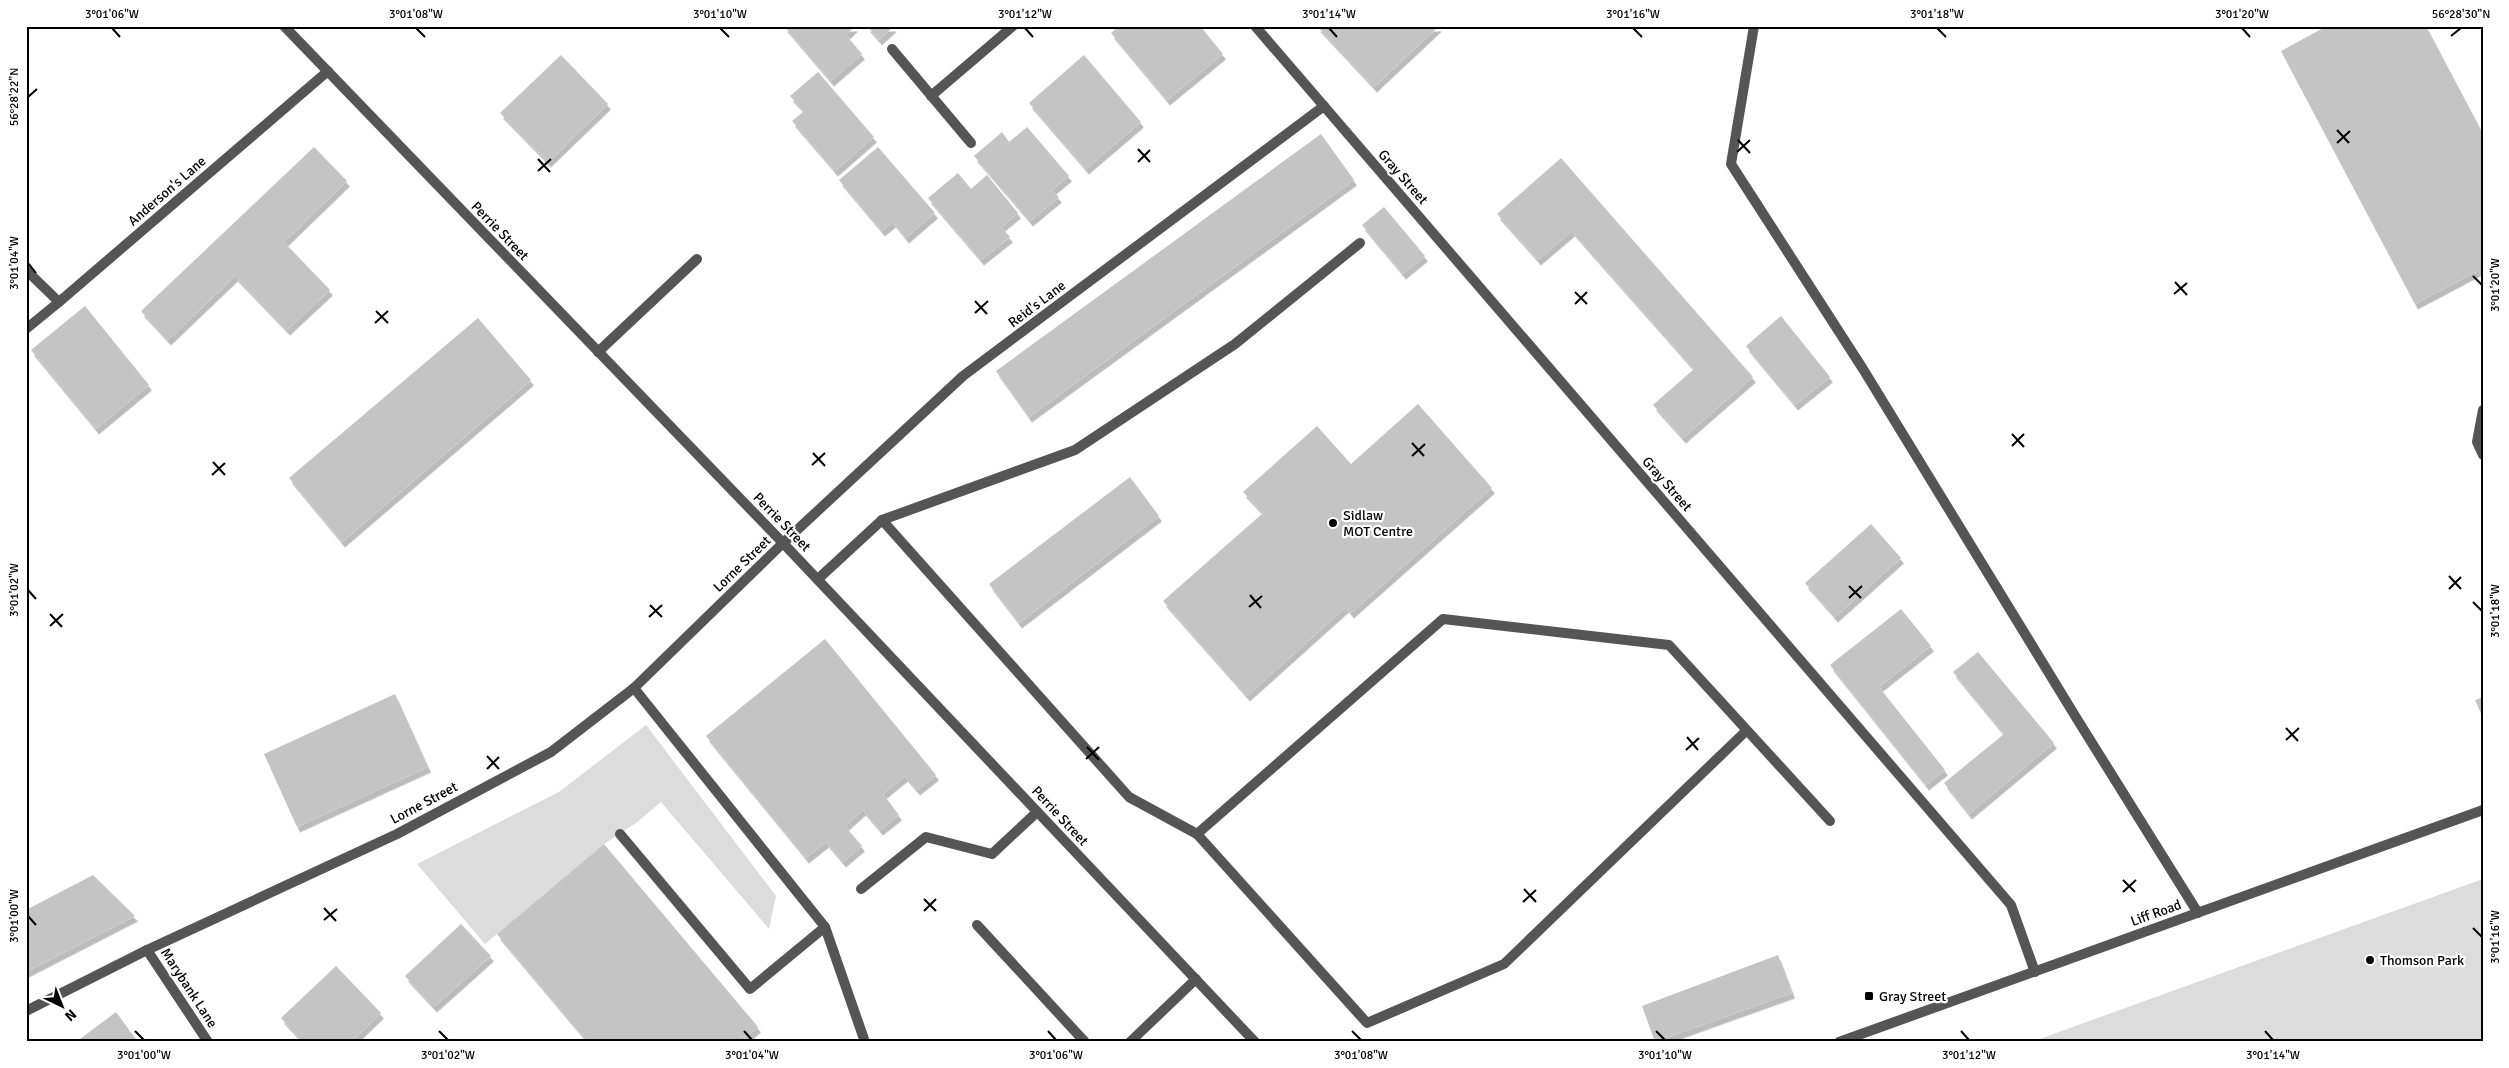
<svg xmlns="http://www.w3.org/2000/svg" width="2509" height="1068" font-family="Signika,sans-serif">
	<style>
		.green { fill: #dcdcdc }
		.building { fill: #c4c4c4; filter: url(#shadow) }
		.lines { fill: none; stroke-linecap: round; stroke-linejoin: round }
		.service { stroke: #555; stroke-width: 10 }
		.minor { stroke: #555; stroke-width: 10 }
		.tertiary { stroke: #555; stroke-width: 10 }
		.ticks { fill: none; stroke: #000; stroke-width: 2 }
		.poi-dot { fill: #000; stroke: #fff; stroke-width: 2 }
		.labels { text-anchor: middle; dominant-baseline: central; stroke-width: 4.5; stroke-linejoin: round; paint-order: stroke }
		.street-label { font-size: 14px; fill: #000; stroke: #fff }
		.poi-label { font-size: 14px; fill: #000; stroke: #fff; text-anchor: start }
		.neatline { fill: none; stroke: #000; stroke-width: 2 }
		.ticks-label { font-size: 12px; text-anchor: middle; fill: #000 }
	</style>
	<defs>
		<filter id="shadow"><feDropShadow dx="3" dy="5.5" stdDeviation="0" flood-color="#0004"/></filter>
	</defs>
	<rect width="100%" height="100%" fill="#fff"/>
	<g class="green">
		<polygon points="646,725 776,896 769,929 661,802 636,823 604,844 485,944 417,864 559,792"/>
		<polygon points="2483,879 2483,1042 2031,1042"/>
	</g>
	<g class="building">
		<polygon points="784,26 855,26 846,35 862,54 831,81"/>
		<polygon points="867,26 894,26 879,40"/>
		<polygon points="1119,26 1200,26 1223,54 1167,100 1111,33"/>
		<polygon points="1317,26 1439,26 1374,87"/>
		<polygon points="2327,26 2426,26 2483,134 2483,268 2415,304 2281,51"/>
		<polygon points="561,55 608,104 548,162 500,113"/>
		<polygon points="1084,55 1141,122 1086,169 1029,103"/>
		<polygon points="818,72 874,137 835,171 792,121 804,111 790,96"/>
		<polygon points="1027,127 1069,176 1052,190 1059,197 1030,221 974,156 1002,132 1009,142"/>
		<polygon points="1321,134 1354,180 1029,417 996,371"/>
		<polygon points="314,147 347,181 284,242 330,290 287,330 235,276 168,340 141,311"/>
		<polygon points="878,147 935,213 906,238 893,222 882,231 839,180"/>
		<polygon points="1561,158 1753,377 1683,438 1653,405 1694,369 1572,231 1538,260 1497,214"/>
		<polygon points="958,173 971,189 987,175 1018,213 1001,227 1010,237 981,260 928,198"/>
		<polygon points="1384,207 1425,256 1403,274 1362,225"/>
		<polygon points="85,306 149,385 96,429 31,350"/>
		<polygon points="1781,316 1830,377 1795,405 1746,346"/>
		<polygon points="478,318 531,380 342,542 289,478"/>
		<polygon points="1418,404 1492,488 1351,613 1346,607 1247,696 1163,601 1263,513 1243,492 1317,426 1351,464"/>
		<polygon points="1130,477 1159,516 1019,623 989,584"/>
		<polygon points="1871,524 1901,558 1835,617 1805,583"/>
		<polygon points="1901,609 1931,646 1879,687 1945,770 1926,785 1830,665"/>
		<polygon points="825,639 936,775 917,790 905,776 883,794 899,815 880,830 863,810 845,826 862,846 843,862 826,842 806,858 706,736"/>
		<polygon points="1978,652 2054,743 1969,814 1944,783 2004,734 1953,672"/>
		<polygon points="395,694 428,767 297,827 264,754"/>
		<polygon points="2483,697 2483,718 2475,700"/>
		<polygon points="604,844 758,1027 741,1042 588,1042 497,934"/>
		<polygon points="93,875 135,916 26,972 26,910"/>
		<polygon points="461,924 491,956 434,1007 405,976"/>
		<polygon points="1778,955 1792,993 1655,1042 1642,1006"/>
		<polygon points="336,966 381,1013 351,1042 303,1042 281,1018"/>
		<polygon points="116,1012 138,1042 76,1042"/>
	</g>
	<g class="lines">
		<g class="service">
			<polyline points="1754,26 1731,164 1863,369 2077,719 2198,913"/>
			<polyline points="26,270 59,302 328,71"/>
			<polyline points="26,329 59,302"/>
			<polyline points="598,352 697,259"/>
			<polyline points="2483,410 2477,442 2483,455"/>
			<polyline points="882,520 1129,797 1197,834 1443,619 1669,645 1830,821"/>
			<polyline points="783,543 963,376 1324,106"/>
			<polyline points="818,579 882,520 1075,450 1235,344 1360,243"/>
			<polyline points="620,834 750,989 825,927 634,688"/>
			<polyline points="1197,834 1367,1023 1504,964 1746,731"/>
			<polyline points="861,889 926,837 992,854 1037,812"/>
			<polyline points="977,925 1085,1042"/>
			<polyline points="825,927 865,1042"/>
			<polyline points="1130,1042 1196,979"/>
		</g>
		<g class="minor">
			<polyline points="284,26 783,543 1255,1042"/>
			<polyline points="1255,26 2011,905 2035,972"/>
			<polyline points="892,49 971,143"/>
			<polyline points="931,96 1013,26"/>
			<polyline points="147,950 208,1042"/>
			<polyline points="26,1011 147,950 397,834 551,752 634,688 783,543"/>
		</g>
		<polyline class="tertiary" points="1839,1042 2483,810"/>
	</g>
	<path class="ticks" d="M112,28L120,37M416,28L425,37M720,28L729,37M1025,28L1033,37M1329,28L1337,37M1633,28L1642,37M1937,28L1946,37M2242,28L2250,37M2451,36L2461,28M28,97L37,89M2337,130L2349,143M1738,140L1750,153M2337,143L2350,131M1138,149L1150,162M1737,152L1750,140M538,159L550,172M1138,162L1150,150M538,171L551,159M28,263L36,273M2473,276L2482,285M2175,282L2187,295M1575,292L1587,304M2174,294L2187,283M975,301L987,314M1575,304L1587,292M376,311L388,323M975,313L988,301M375,323L388,311M2012,434L2024,447M1412,443L1424,456M2012,446L2024,434M813,453L825,466M1412,456L1425,444M213,462L225,475M812,465L825,453M212,475L225,463M2449,576L2461,589M1849,586L1861,598M2449,589L2461,577M28,590L36,599M1250,595L1261,608M1849,598L1862,586M2473,602L2482,611M650,605L662,617M1249,607L1262,596M50,614L62,627M649,617L662,605M50,626L63,614M2286,728L2298,741M1687,737L1698,750M2286,740L2299,728M1087,747L1099,760M1686,750L1699,738M487,756L499,769M1086,759L1099,747M487,769L499,757M2123,880L2135,892M1524,889L1536,902M2123,892L2136,880M924,899L936,911M1523,902L1536,890M324,908L336,921M924,911L936,899M28,916L36,925M324,920L337,909M2473,928L2482,937M135,1031L144,1040M439,1031L448,1040M744,1031L752,1040M1048,1031L1056,1040M1352,1031L1361,1040M1656,1031L1665,1040M1961,1031L1969,1040M2265,1031L2273,1040"/>
	<g class="poi-dot">
		<circle cx="1333" cy="523" r="5"/>
		<circle cx="2370" cy="960" r="5"/>
		<rect x="1864" y="991" width="10" height="10" rx="2.5"/>
	</g>
	<g class="labels">
		<g class="street-label">
			<text transform="translate(1403 177) rotate(49)">Gray Street</text>
			<text transform="translate(167 191) rotate(-41)">Anderson's Lane</text>
			<text transform="translate(500 231) rotate(46)">Perrie Street</text>
			<text transform="translate(1037 304) rotate(-37)">Reid's Lane</text>
			<text transform="translate(1667 484) rotate(49)">Gray Street</text>
			<text transform="translate(782 522) rotate(46)">Perrie Street</text>
			<text transform="translate(742 564) rotate(-44)">Lorne Street</text>
			<text transform="translate(424 803) rotate(-28)">Lorne Street</text>
			<text transform="translate(1060 816) rotate(47)">Perrie Street</text>
			<text transform="translate(2156 913) rotate(-20)">Liff Road</text>
			<text transform="translate(189 988) rotate(57)">Marybank Lane</text>
		</g>
		<g class="poi-label">
			<text x="1343" y="515">Sidlaw<tspan x="1343" dy="16">MOT Centre</tspan></text>
			<text x="2380" y="960">Thomson Park</text>
			<text x="1879" y="996">Gray Street</text>
		</g>
	</g>
	<rect width="2509" height="1068" fill="none" stroke="#ffffff" stroke-width="55"/>
	<g transform="translate(62 1006) rotate(137)" stroke="#ffffff" stroke-width="4" paint-order="stroke">
	<path d="M0-4L9 19L0 12L-9 19Z" fill="#000000"/>
	<text y="-8" font-size="14" font-weight="bold" text-anchor="middle" fill="#000000">N</text>
	</g>
	<rect x="28" y="28" width="2454" height="1012" class="neatline"/>
	<g class="ticks-label">
		<text x="112" y="18">3°01'06"W</text>
		<text x="416" y="18">3°01'08"W</text>
		<text x="720" y="18">3°01'10"W</text>
		<text x="1025" y="18">3°01'12"W</text>
		<text x="1329" y="18">3°01'14"W</text>
		<text x="1633" y="18">3°01'16"W</text>
		<text x="1937" y="18">3°01'18"W</text>
		<text x="2242" y="18">3°01'20"W</text>
		<text x="2461" y="18">56°28'30"N</text>
		<text transform="translate(14 97) rotate(-90)" y="4">56°28'22"N</text>
		<text transform="translate(14 263) rotate(-90)" y="4">3°01'04"W</text>
		<text transform="translate(2495 285) rotate(-90)" y="4">3°01'20"W</text>
		<text transform="translate(14 590) rotate(-90)" y="4">3°01'02"W</text>
		<text transform="translate(2495 611) rotate(-90)" y="4">3°01'18"W</text>
		<text transform="translate(14 916) rotate(-90)" y="4">3°01'00"W</text>
		<text transform="translate(2495 937) rotate(-90)" y="4">3°01'16"W</text>
		<text x="144" y="1059">3°01'00"W</text>
		<text x="448" y="1059">3°01'02"W</text>
		<text x="752" y="1059">3°01'04"W</text>
		<text x="1056" y="1059">3°01'06"W</text>
		<text x="1361" y="1059">3°01'08"W</text>
		<text x="1665" y="1059">3°01'10"W</text>
		<text x="1969" y="1059">3°01'12"W</text>
		<text x="2273" y="1059">3°01'14"W</text>
	</g>
</svg>
